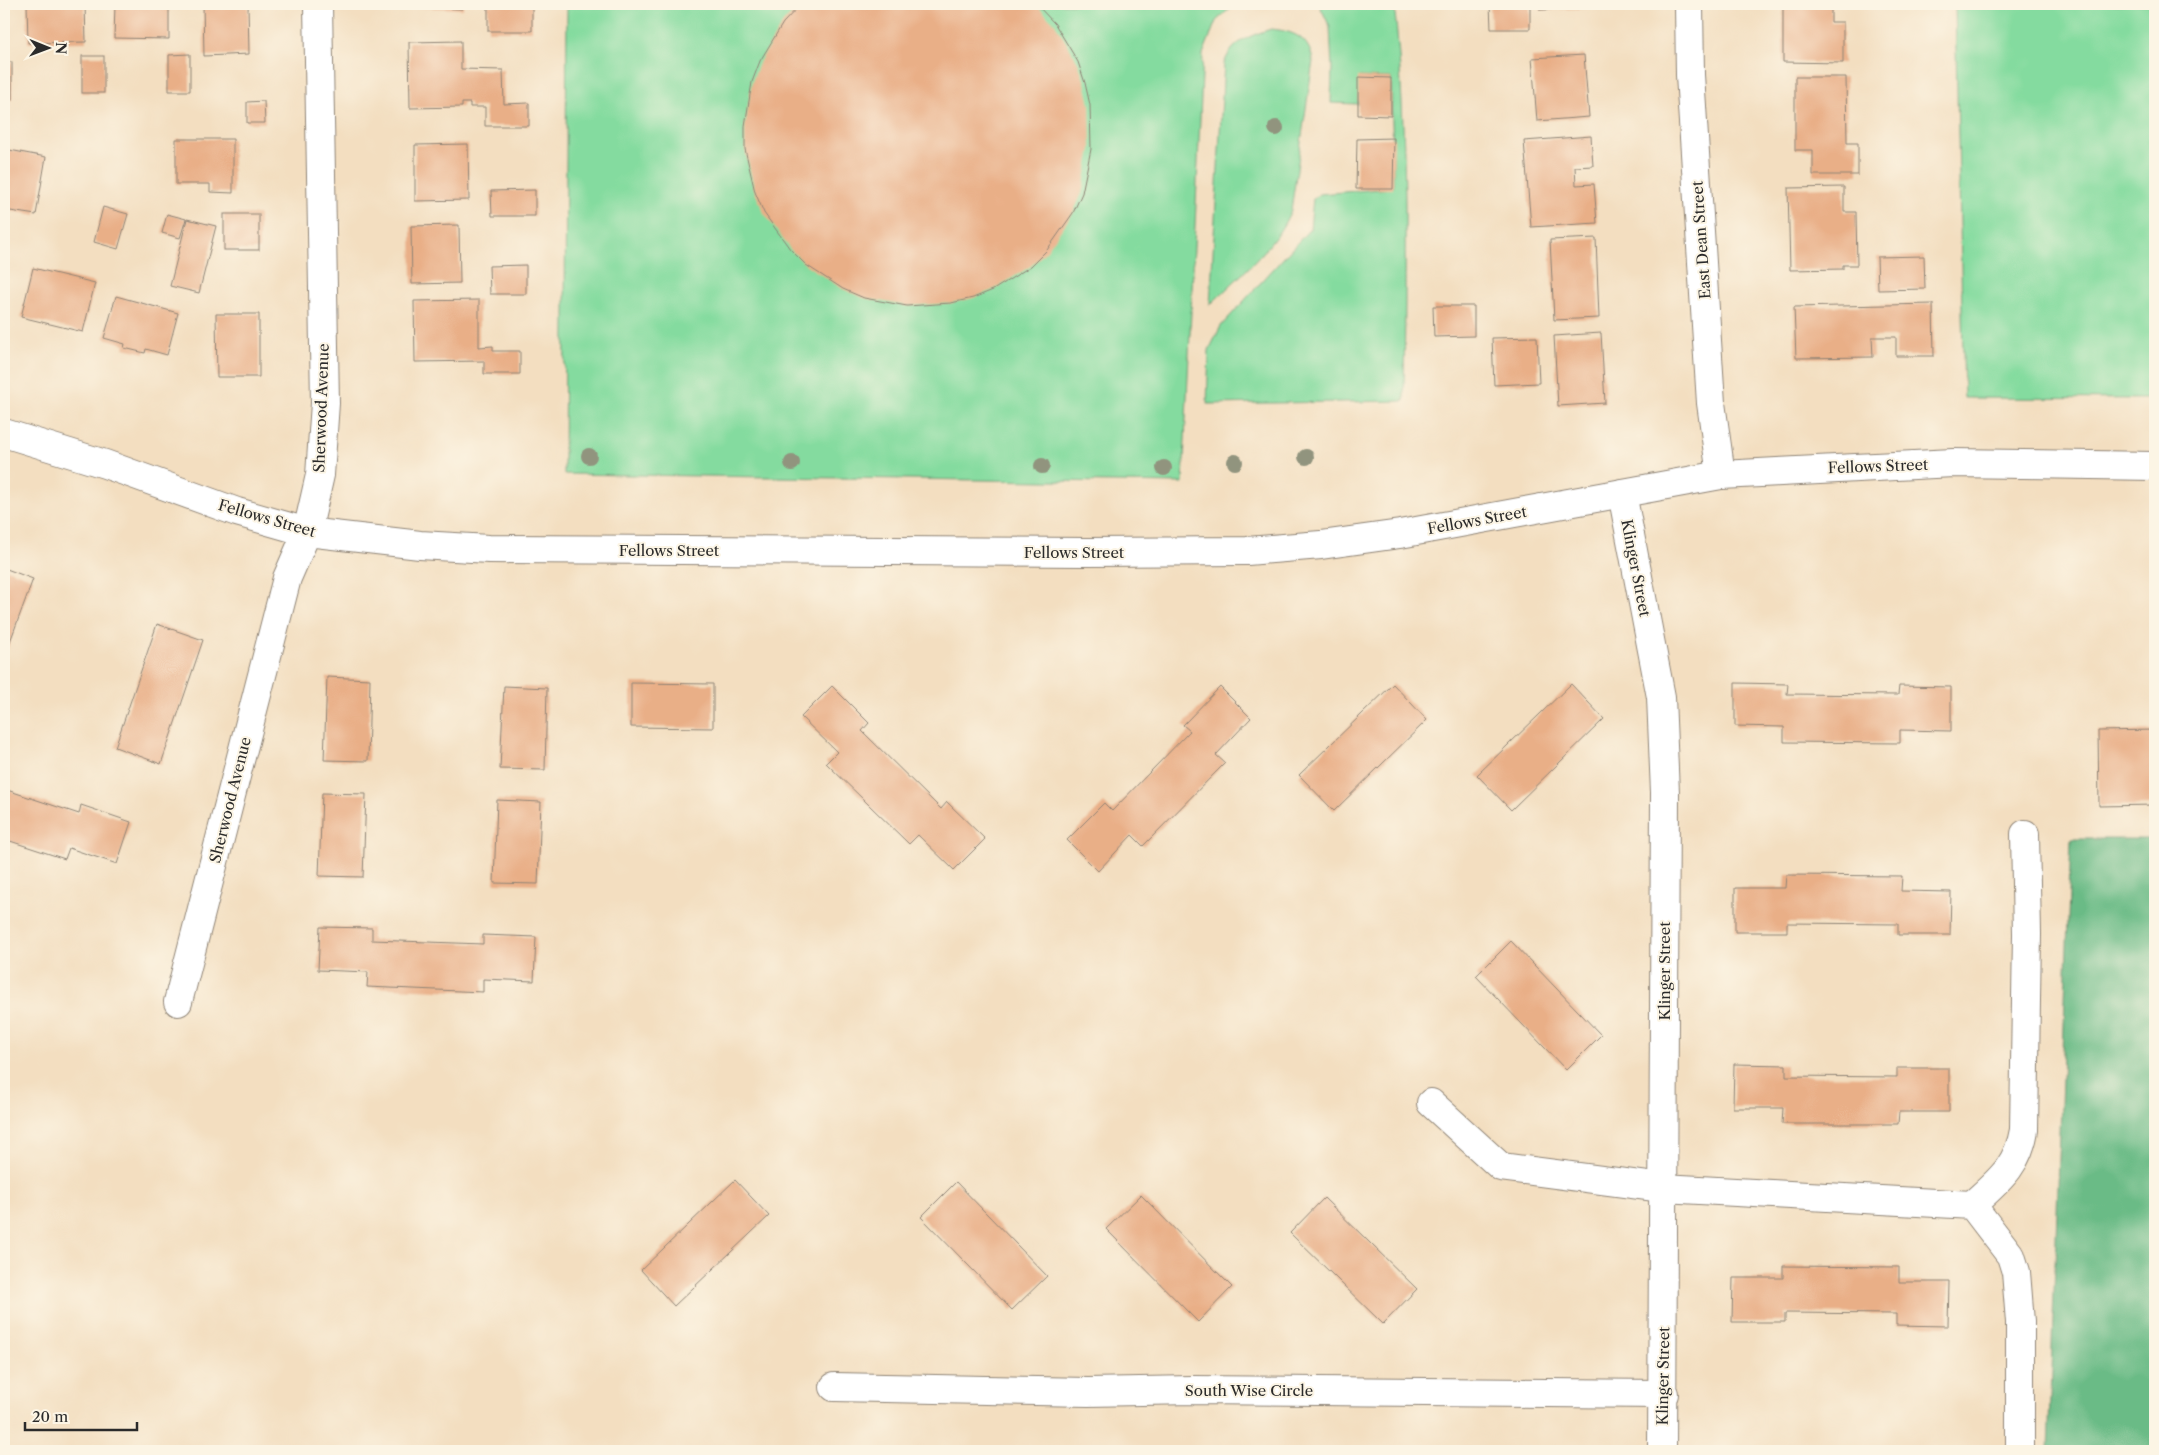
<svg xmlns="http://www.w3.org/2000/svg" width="2159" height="1455" font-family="'Libre Caslon Text',serif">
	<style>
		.green { fill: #84db9f; stroke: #588365 }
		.forest { fill: #6bbb86; stroke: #4b7358 }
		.building { fill: #e9af87 }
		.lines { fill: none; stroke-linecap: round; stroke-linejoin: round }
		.minor-casing { stroke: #8f8476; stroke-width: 30 }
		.minor { stroke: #fff; stroke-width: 28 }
		.tree { fill: #91947e }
		.labels { text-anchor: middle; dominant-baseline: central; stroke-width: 4; stroke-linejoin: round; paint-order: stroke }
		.street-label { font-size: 15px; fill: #2b2b2b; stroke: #fcf5e5 }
	</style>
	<rect width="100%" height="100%" fill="#fcf5e5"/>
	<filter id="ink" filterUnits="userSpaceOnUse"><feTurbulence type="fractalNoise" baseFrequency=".02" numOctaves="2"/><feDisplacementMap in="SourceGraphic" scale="10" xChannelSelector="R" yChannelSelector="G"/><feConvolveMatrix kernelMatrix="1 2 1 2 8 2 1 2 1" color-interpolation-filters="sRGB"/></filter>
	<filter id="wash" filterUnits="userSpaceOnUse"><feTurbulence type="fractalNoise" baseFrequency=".0096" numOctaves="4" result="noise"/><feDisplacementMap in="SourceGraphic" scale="20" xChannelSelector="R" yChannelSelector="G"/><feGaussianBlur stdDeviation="1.12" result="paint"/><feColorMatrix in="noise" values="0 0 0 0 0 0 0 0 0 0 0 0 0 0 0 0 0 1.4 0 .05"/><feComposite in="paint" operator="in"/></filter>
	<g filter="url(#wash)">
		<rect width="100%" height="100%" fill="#f3dec0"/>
		<g class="green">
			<polygon points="567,4 1235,4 1216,21 1203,54 1183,483 564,474"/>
			<path d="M1319,4H1394C1409,136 1405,268 1404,401L1207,404L1209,350L1221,326L1310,229L1313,199L1319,194L1393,188C1394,151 1391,115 1391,78L1359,77L1358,104L1331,103L1332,68L1330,27Z"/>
			<polygon points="1955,4 2155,4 2155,399 1964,398"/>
			<path d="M1271,29C1293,31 1309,37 1313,61L1291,210C1275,248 1239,276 1210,305L1224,64C1232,41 1250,36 1271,29Z"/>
		</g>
		<polygon class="forest" points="2071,839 2155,839 2155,1451 2048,1451"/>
		<g id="blocks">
			<g class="building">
				<polygon points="27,4 85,4 86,42 28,43"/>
				<polygon points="115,4 169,4 169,39 114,38"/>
				<polygon points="203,4 248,4 249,54 204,56"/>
				<polygon points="413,4 463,4 463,9 413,7"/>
				<polygon points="801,4 1036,4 1055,24 1078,62 1085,83 1090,105 1091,149 1082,193 1073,213 1047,250 1031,266 993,290 973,298 951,303 907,306 864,298 843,289 806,265 790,249 764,213 755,192 745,149 745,126 752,82 760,61 783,23"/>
				<polygon points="1490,4 1530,4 1530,29 1491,29"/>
				<polygon points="1540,4 1591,4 1592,8 1540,10"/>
				<polygon points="1783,4 1831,4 1831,22 1843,22 1843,63 1783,62"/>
				<rect x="488" y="5" width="44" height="26"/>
				<polygon points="461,41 461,69 503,70 504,104 529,103 529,126 485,126 485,107 470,107 470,103 462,103 462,107 410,108 409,42"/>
				<polygon points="190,54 190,91 169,91 169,55"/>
				<polygon points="1584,55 1589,117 1537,121 1532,58"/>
				<rect x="82" y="56" width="22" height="37"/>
				<rect x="4" y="62" width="8" height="38"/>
				<polygon points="1358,77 1391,78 1391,116 1358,115"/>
				<polygon points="1795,77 1846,77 1847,143 1858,143 1858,175 1813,175 1813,150 1795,150"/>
				<polygon points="264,101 265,123 247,123 247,102"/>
				<polygon points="1591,136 1593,166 1575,167 1576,185 1594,184 1597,223 1531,227 1524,141"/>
				<polygon points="1394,138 1393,189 1356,189 1357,139"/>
				<polygon points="176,139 233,139 233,193 210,192 210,184 176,184"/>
				<polygon points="468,144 469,200 415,201 415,145"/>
				<polygon points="4,149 46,157 36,215 4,210"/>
				<polygon points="1844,187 1844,212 1856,212 1857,265 1843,265 1843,269 1790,270 1788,188"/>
				<polygon points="535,190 535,216 492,216 491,191"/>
				<polygon points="103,207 128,214 118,249 94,242"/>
				<polygon points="167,214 186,219 180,238 162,233"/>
				<rect x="224" y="214" width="35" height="36"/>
				<polygon points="187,219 216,226 199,293 170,286"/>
				<polygon points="459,225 460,283 412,284 411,226"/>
				<polygon points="1596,238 1599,318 1554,320 1550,240"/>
				<polygon points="1924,256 1925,289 1878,290 1877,257"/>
				<polygon points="526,265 526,294 490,294 489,266"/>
				<polygon points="33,268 95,283 83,332 21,317"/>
				<polygon points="116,296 178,313 167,355 146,349 145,353 124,348 125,344 104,338"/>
				<polygon points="479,300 479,347 493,346 493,351 520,351 520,374 484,374 484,361 415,362 414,301"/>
				<polygon points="1933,304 1934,356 1896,356 1896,337 1872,337 1873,357 1796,358 1794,307"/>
				<polygon points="1433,306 1474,306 1474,336 1434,337"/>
				<polygon points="216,314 259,314 259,377 217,377"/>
				<polygon points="1601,333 1605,403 1558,406 1554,336"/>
				<polygon points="1537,337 1539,383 1494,385 1492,338"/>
				<polygon points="4,568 33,579 4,658"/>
				<polygon points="157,624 203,640 161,764 115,747"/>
				<polygon points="327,677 370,679 368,761 324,760"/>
				<polygon points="631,683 713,684 713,728 631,727"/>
				<polygon points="1735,683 1788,684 1787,694 1898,695 1899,686 1951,687 1951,731 1900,730 1900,743 1784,742 1784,727 1735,726"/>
				<polygon points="1393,684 1427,720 1334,811 1299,775"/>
				<polygon points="1571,684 1604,719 1511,810 1477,775"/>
				<polygon points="504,686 547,688 545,770 500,769"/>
				<polygon points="832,686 869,723 862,731 941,809 947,802 985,839 954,870 918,835 909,844 826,763 837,752 801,717"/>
				<polygon points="1220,687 1251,718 1216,755 1225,763 1143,846 1132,835 1098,871 1067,840 1104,803 1112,811 1190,731 1183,725"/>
				<polygon points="2155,730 2155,805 2099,806 2098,731"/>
				<polygon points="4,789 79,814 81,805 131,822 117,864 69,848 65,859 4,839"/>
				<polygon points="322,793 366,794 363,877 319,876"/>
				<polygon points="497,800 541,802 538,884 494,883"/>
				<polygon points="1786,875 1902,876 1901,891 1951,892 1950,935 1898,935 1898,924 1787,923 1787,932 1735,932 1735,888 1785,888"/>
				<polygon points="320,927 372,928 372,940 483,944 483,935 536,937 534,981 483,979 483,992 367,987 368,972 318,970"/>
				<polygon points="1511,941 1601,1035 1566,1070 1476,976"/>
				<polygon points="1734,1064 1786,1065 1786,1076 1897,1077 1897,1068 1949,1068 1949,1112 1899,1112 1898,1124 1782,1124 1783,1108 1733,1108"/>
				<polygon points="735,1180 769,1216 674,1306 641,1270"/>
				<polygon points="956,1182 1047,1276 1012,1310 921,1217"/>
				<polygon points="1141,1195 1232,1287 1198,1322 1106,1229"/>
				<polygon points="1324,1198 1417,1289 1383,1324 1290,1233"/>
				<polygon points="1783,1266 1899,1267 1899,1282 1949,1282 1948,1326 1896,1325 1896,1314 1785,1313 1785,1322 1732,1322 1733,1278 1783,1278"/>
			</g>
		</g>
	</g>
	<g filter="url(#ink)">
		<use href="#blocks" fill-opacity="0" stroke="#8f8476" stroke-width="1"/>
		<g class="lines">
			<g class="minor-casing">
				<g id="minor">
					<polyline points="1689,4 1690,75 1711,403 1721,475"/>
					<polyline points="4,433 105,464 237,512 307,532 420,545 489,549 1087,552 1247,551 1321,545 1400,534 1721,475 1953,463 2155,466"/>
					<polyline points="1622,493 1661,697 1665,793 1662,1451"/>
					<polyline points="178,1002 287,578 307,532 320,475 325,403 318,4"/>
					<polyline points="1431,1103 1501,1167 1663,1188 1972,1205 2011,1256 2016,1272 2020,1322 2020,1451"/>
					<path d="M1972,1205C1998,1181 2018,1167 2024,1130L2027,934L2025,834"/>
					<polyline points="834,1387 1088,1392 1193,1390 1664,1394"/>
				</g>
			</g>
			<use href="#minor" class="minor"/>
		</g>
		<g class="tree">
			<circle cx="1276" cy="128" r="8"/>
			<circle cx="589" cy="456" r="8"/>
			<circle cx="1306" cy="457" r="8"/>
			<circle cx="1235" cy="462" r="8"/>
			<circle cx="792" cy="463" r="8"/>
			<circle cx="1042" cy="466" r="8"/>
			<circle cx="1164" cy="468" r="8"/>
		</g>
	</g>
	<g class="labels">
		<g class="street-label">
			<text transform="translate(1701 240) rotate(-94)">East Dean Street</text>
			<text transform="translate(321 408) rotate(-88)">Sherwood Avenue</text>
			<text transform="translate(1878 466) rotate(-2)">Fellows Street</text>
			<text transform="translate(267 518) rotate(16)">Fellows Street</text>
			<text transform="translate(1477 520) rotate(-10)">Fellows Street</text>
			<text x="669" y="550">Fellows Street</text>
			<text x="1074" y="552">Fellows Street</text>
			<text transform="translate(1636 568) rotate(79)">Klinger Street</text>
			<text transform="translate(230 800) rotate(-76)">Sherwood Avenue</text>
			<text transform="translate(1664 971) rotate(-90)">Klinger Street</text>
			<text transform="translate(1663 1376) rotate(-89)">Klinger Street</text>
			<text x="1249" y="1390">South Wise Circle</text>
		</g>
	</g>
	<rect width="2159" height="1455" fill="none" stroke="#fcf5e5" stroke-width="20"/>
	<g transform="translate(48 48) rotate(91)" stroke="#fcf5e5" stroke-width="4" paint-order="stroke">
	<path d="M0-4L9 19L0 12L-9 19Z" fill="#2b2b2b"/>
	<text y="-8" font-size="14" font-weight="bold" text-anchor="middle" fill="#2b2b2b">N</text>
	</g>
	<path d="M25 1422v8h112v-8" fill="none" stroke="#2b2b2b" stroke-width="2.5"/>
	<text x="32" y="1422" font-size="15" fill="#2b2b2b" stroke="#fcf5e5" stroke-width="4" paint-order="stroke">20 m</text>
</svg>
